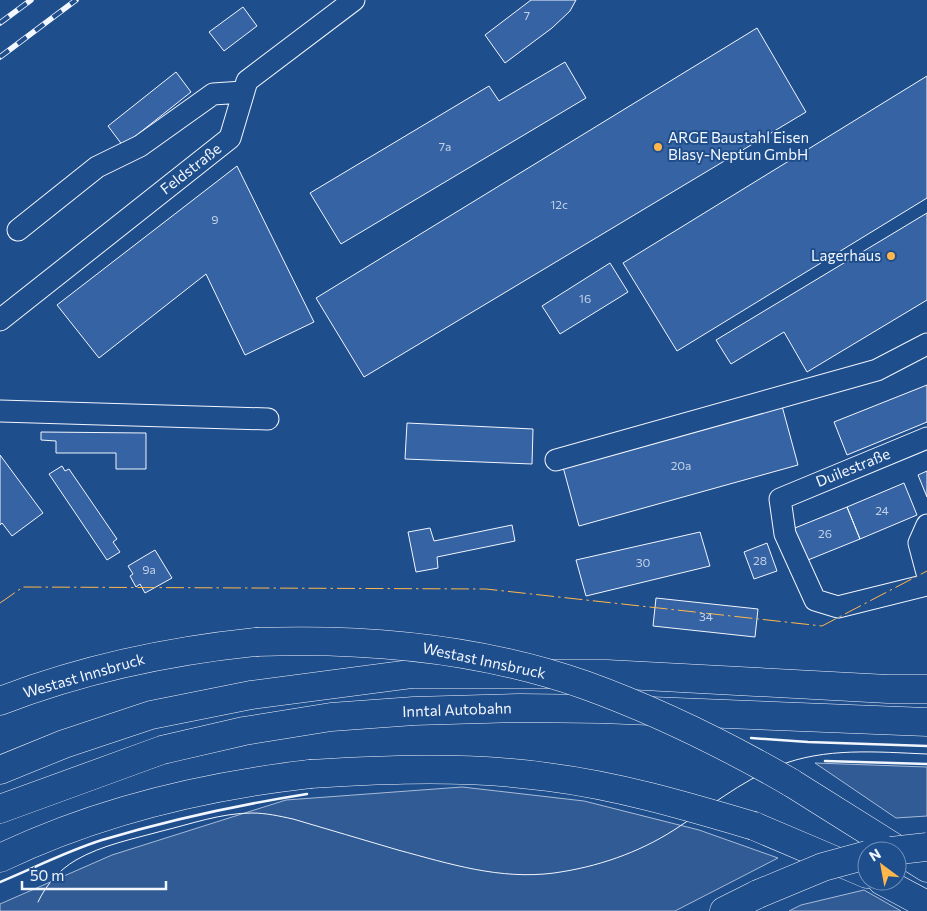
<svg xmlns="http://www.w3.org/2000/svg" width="927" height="911" font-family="Commissioner,sans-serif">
<rect width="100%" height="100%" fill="#1f4e8c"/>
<path fill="#305b95" stroke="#a8bbd7" d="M815,763L927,767V816L896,818Z
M462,787L584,801L699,830L778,858L675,911H0V904L112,855L286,800Z
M864,890L901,911H789L801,905Z"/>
<path fill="#3563a3" stroke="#f2f6ff" d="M531,0H576L570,11L552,28L505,63L485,35Z
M243,7L257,26L224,51L209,32Z
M757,28L806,112L364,377L316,298Z
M565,62L586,98L341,244L310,193L489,86L499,101Z
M176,72L191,92L123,146L108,126Z
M927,76V198L677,351L623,263Z
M237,166L314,322L245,355L206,274L99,358L57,305Z
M927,213V300L807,372L784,332L731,364L716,340Z
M610,263L628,292L560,334L542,306Z
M927,385V422L847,455L834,422Z
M782,406L798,465L579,526L563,467Z
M407,423L533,429L532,464L405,459Z
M41,432L146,433V469H116V453H56V441L41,440Z
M0,455L43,513L12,536L2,523L0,525Z
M62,466L65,471L69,469L117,539L113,542L120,552L107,560L49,474Z
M927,471V497L918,475Z
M904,483L917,515L860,539L847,507Z
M847,507L860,539L803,562L790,530Z
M512,525L515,541L437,557L438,568L416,572L408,532L430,528L434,541Z
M700,532L710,566L586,596L576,560Z
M767,543L777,571L754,579L744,552Z
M155,550L172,578L145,593L140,584L136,587L130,576L133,574L128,566Z
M656,598L758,609L755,637L653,626Z"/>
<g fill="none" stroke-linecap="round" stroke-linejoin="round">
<g stroke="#f2f6ff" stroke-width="23">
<path id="minor" d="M18,230L97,167L140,146L213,94L243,92
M0,320L230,138L247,81L354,0
M0,411L268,419
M927,438L780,499L785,534L815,600L838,607L927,585
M556,460L877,370L927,344
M927,525L919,543L927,573"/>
</g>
<g stroke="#f2f6ff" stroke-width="29">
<path id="major" d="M724,911L758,894"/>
</g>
<g stroke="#f2f6ff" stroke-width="29">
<path id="highway" d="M0,701C83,669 168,651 256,642
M0,770L64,744L151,715L251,695L411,674H607L888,689H927
M790,782L927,868
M0,809L162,750L244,731L331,717L414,711L520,708L601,709L927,722
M754,826L867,874
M0,858C96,812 204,786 310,774
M882,881L927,905"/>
</g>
<use href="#minor" stroke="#1f4e8c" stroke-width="21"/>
<use href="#major" stroke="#1f4e8c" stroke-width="28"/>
<use href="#highway" stroke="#1f4e8c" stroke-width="28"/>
<path stroke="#f2f6ff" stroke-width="1" d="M38,902C46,885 59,870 76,860C102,845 133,839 162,831C191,824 221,813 252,813C266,813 279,816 293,819C328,829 363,840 398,850C450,864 500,880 554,873C597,867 638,853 674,830C708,808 740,782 778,766C825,747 877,752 927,754"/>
<g stroke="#f2f6ff" stroke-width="5.5">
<path id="rail" d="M0,23L31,0
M0,57L76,0"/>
</g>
<use href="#rail" stroke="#1f4e8c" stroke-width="4" stroke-dasharray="11" stroke-linecap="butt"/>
<g stroke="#f2f6ff" stroke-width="29" stroke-linecap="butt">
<path id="major-bridge" d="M891,851L927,847
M758,894L823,867L867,855"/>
</g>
<g stroke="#f2f6ff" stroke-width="29" stroke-linecap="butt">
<path id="highway-bridge" d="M256,642C367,638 480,648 585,685C657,711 724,744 790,782
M310,774C390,769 469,766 548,777C619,786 686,806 754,826"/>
</g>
<use href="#major-bridge" stroke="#1f4e8c" stroke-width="28"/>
<use href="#highway-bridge" stroke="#1f4e8c" stroke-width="28"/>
<path stroke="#f2f6ff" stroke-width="2.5" d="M751,738L808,742L927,746
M825,761L927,764
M0,882C34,868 67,851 102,840C169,820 238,805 307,794"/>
<path stroke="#ffb74d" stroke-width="1" stroke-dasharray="18 4 2.5 4" stroke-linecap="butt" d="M0,603L23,587L486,589L822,626L927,571"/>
</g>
<g fill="#ffb74d" stroke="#1f4e8c" stroke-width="2">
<circle cx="658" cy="147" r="5"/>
<circle cx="891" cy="256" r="5"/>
</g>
<g text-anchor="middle" stroke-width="4" stroke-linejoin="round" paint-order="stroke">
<g font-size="12" fill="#c3d1e8">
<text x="527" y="20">7</text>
<text x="445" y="151">7a</text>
<text x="559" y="209">12c</text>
<text x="215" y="224">9</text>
<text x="585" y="303">16</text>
<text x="681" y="470">20a</text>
<text x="882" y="515">24</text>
<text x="825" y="538">26</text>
<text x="760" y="565">28</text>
<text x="643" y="567">30</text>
<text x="149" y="574">9a</text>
<text x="706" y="621">34</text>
</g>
<g font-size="15" fill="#f2f6ff" stroke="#1f4e8c" text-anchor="start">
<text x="668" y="143">ARGE Baustahl Eisen<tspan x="668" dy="17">Blasy-Neptun GmbH</tspan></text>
<text x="881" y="261" text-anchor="end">Lagerhaus</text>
</g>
<g font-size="15" fill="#f2f6ff" stroke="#1f4e8c">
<text transform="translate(191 169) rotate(-38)" y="5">Feldstraße</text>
<text transform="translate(853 468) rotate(-22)" y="5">Duilestraße</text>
<text transform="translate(484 661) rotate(12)" y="5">Westast Innsbruck</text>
<text transform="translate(84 676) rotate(-16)" y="5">Westast Innsbruck</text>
<text transform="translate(457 710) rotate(-2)" y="5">Inntal Autobahn</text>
</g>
</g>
<g transform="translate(882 866) rotate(328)"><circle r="24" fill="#1f4e8c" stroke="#7391ba"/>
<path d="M0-4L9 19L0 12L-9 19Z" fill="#ffb74d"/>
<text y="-8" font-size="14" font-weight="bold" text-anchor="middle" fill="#f2f6ff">N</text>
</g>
<path d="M22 881v8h144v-8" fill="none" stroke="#f2f6ff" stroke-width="2.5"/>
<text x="30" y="881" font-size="15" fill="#f2f6ff" stroke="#1f4e8c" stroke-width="4" paint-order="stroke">50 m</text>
</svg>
